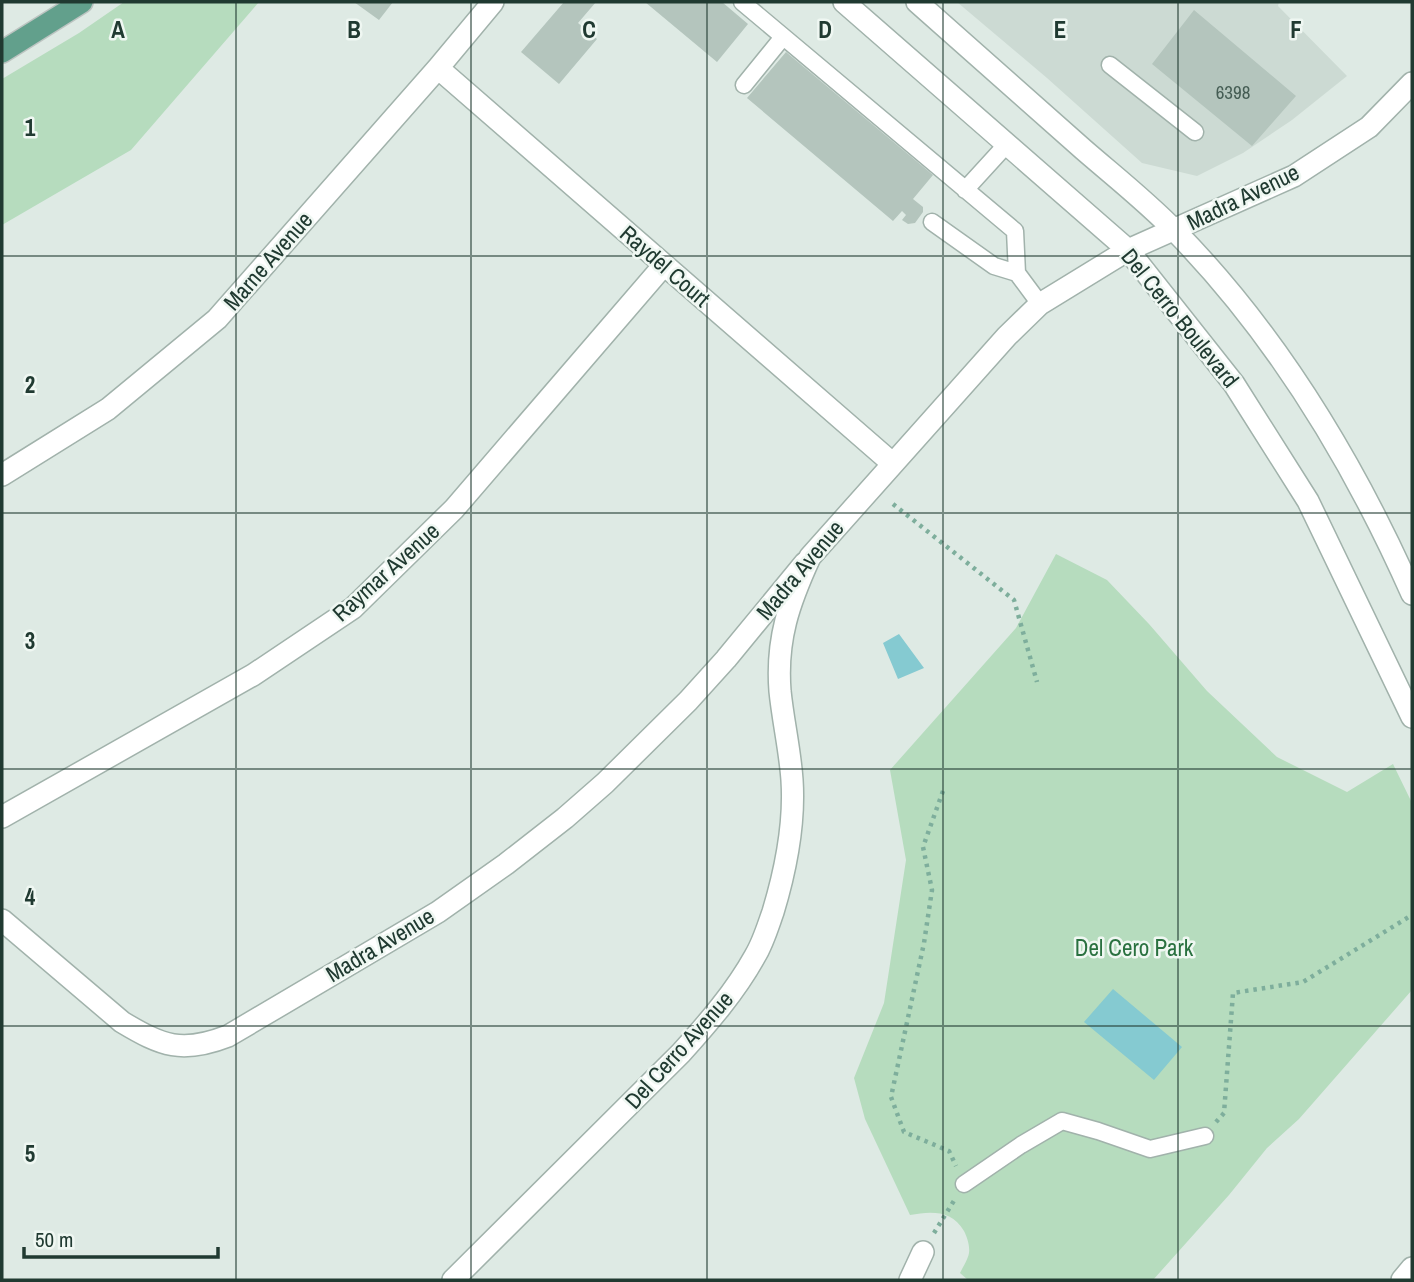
<svg xmlns="http://www.w3.org/2000/svg" width="1414" height="1282" font-family="'Archivo Narrow',sans-serif">
<rect width="100%" height="100%" fill="#deeae4"/>
<path fill="#ccdad3" d="M957,2H1279L1278,6L1347,76L1292,120L1243,153L1197,176L1142,163L1047,78Z"/>
<path fill="#b6dcbe" d="M124,2H259L131,150L2,225V79L79,33Z
M1056,554L1107,580L1149,624L1207,691L1277,757L1347,792L1393,764L1412,803V990L1299,1119L1267,1148L1229,1195L1153,1280H968L960,1273C963,1267 968,1259 969,1253C970,1246 967,1237 964,1231C952,1210 931,1211 910,1215L865,1119L854,1078L884,1003L906,860L890,770L1016,628Z"/>
<path fill="#85cad1" d="M899,634L924,668L898,679L883,643Z
M1113,989L1182,1047L1154,1080L1084,1022Z"/>
<path fill="#b4c5bd" d="M354,2H393L379,20Z
M564,2H596L578,23L597,39L559,84L521,52Z
M645,2H722L748,24L717,62Z
M1194,10L1296,96L1252,146L1152,64Z
M786,52L933,175L913,199L923,207V212L915,223L908,224L902,220L906,215L902,211L893,221L747,98Z"/>
<g fill="none" stroke-linecap="round" stroke-linejoin="round">
<g stroke="#a1b2ab" stroke-width="19">
<path id="service" d="M742,2L1015,231L1017,273L1040,304
M1110,65L1195,132
M744,85L783,37
M965,190L1007,144
M932,222L994,266L1017,273
M964,1184L1021,1145L1062,1121L1098,1131L1150,1149L1205,1136"/>
</g>
<g stroke="#a1b2ab" stroke-width="24">
<path id="minor" d="M438,68L892,463
M2,475L108,409L217,319L438,68L493,2
M2,817L253,675L353,608L454,509L664,265
M2,920L122,1022C162,1046 182,1054 228,1036L438,912L506,864L565,818L605,783L688,701L726,659L805,563
M910,1280L923,1252
M1402,1280L1412,1268"/>
</g>
<g stroke="#a1b2ab" stroke-width="24">
<path id="tertiary" d="M844,2L1128,250L1234,384L1308,501L1412,717
M917,2C972,51 1028,100 1084,150C1114,176 1147,202 1175,231C1277,335 1353,461 1412,594
M453,1280L681,1053C708,1023 735,992 755,956C763,943 768,926 773,912C786,869 795,825 792,780C790,750 783,721 780,691C776,639 789,603 810,557L1007,336L1040,304L1128,250L1294,176L1369,127L1412,83"/>
</g>
<g stroke="#bcc4c1" stroke-width="24">
<path id="primary" d="M2,52L82,2"/>
</g>
<path stroke="#7eae9c" stroke-width="4.5" stroke-dasharray="3.5 5" stroke-linecap="butt" d="M893,504L1014,600L1037,682
M943,791L923,847L932,890L924,943L891,1097L904,1132L949,1151L956,1166
M1216,1122L1224,1113L1233,993L1303,982L1412,915
M934,1233L955,1199"/>
<use href="#service" stroke="#fff" stroke-width="16"/>
<use href="#minor" stroke="#fff" stroke-width="21"/>
<use href="#tertiary" stroke="#fff" stroke-width="21"/>
<use href="#primary" stroke="#62a08c" stroke-width="21"/>
</g>
<path fill="none" stroke="#203a31" stroke-width="2" stroke-opacity="0.55" d="M236,2V1280M471,2V1280M707,2V1280M943,2V1280M1178,2V1280M2,256H1412M2,513H1412M2,769H1412M2,1026H1412"/>
<g text-anchor="middle" stroke-width="5" stroke-linejoin="round" paint-order="stroke">
<g font-size="19" fill="#455d54">
<text x="1233" y="99">6398</text>
</g>
<g font-size="23" fill="#203a31" stroke="#eff7f2">
<text transform="translate(1243 197) rotate(-26)" y="8">Madra Avenue</text>
<text transform="translate(268 261) rotate(-49)" y="8">Marne Avenue</text>
<text transform="translate(665 266) rotate(41)" y="8">Raydel Court</text>
<text transform="translate(1180 318) rotate(51)" y="8">Del Cerro Boulevard</text>
<text transform="translate(800 570) rotate(-50)" y="8">Madra Avenue</text>
<text transform="translate(386 572) rotate(-42)" y="8">Raymar Avenue</text>
<text transform="translate(380 945) rotate(-31)" y="8">Madra Avenue</text>
<text transform="translate(679 1050) rotate(-48)" y="8">Del Cerro Avenue</text>
</g>
<g font-size="23" fill="#2a7140" stroke="#eff7f2">
<text x="1134" y="956">Del Cero Park</text>
</g>
</g>
<g font-size="23" text-anchor="middle" font-weight="bold" fill="#203a31" stroke="#eff7f2" stroke-width="5" stroke-linejoin="round" paint-order="stroke">
<text x="118" y="38">A</text>
<text x="354" y="38">B</text>
<text x="589" y="38">C</text>
<text x="825" y="38">D</text>
<text x="1060" y="38">E</text>
<text x="1296" y="38">F</text>
<text x="30" y="136">1</text>
<text x="30" y="393">2</text>
<text x="30" y="649">3</text>
<text x="30" y="905">4</text>
<text x="30" y="1162">5</text>
</g>
<rect width="1414" height="1282" fill="none" stroke="#203a31" stroke-width="7"/>
<path d="M24 1247v10h194v-10" fill="none" stroke="#203a31" stroke-width="3.5"/>
<text x="35" y="1247" font-size="21" fill="#203a31" stroke="#eff7f2" stroke-width="5" paint-order="stroke">50 m</text>
</svg>
